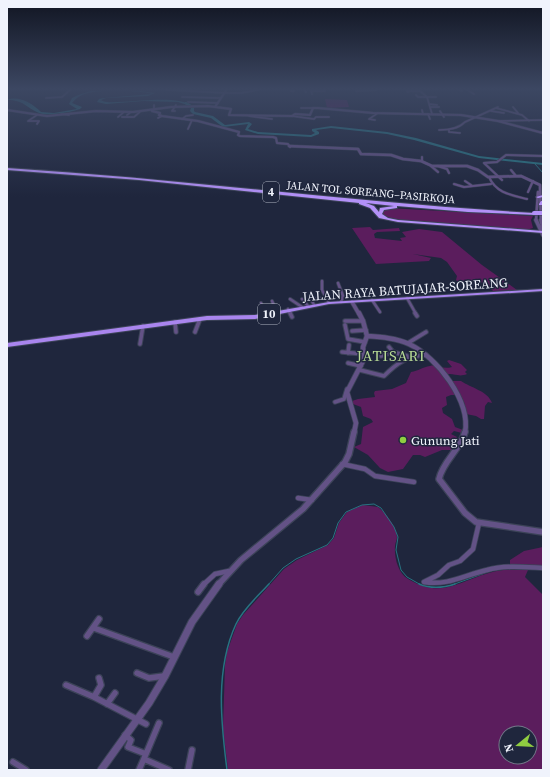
<svg xmlns="http://www.w3.org/2000/svg" width="550" height="777" font-family="'Source Serif 4',serif">
<rect width="100%" height="100%" fill="#1f263d"/>
<path fill="#5b1d5d" fill-rule="evenodd" d="M325,99L347,100L349,107L327,108Z
M388,208L533,216L531,220L533,228L526,230L397,220L382,215L383,211Z
M370,227L373,230L399,228L400,231L377,232L374,234L375,238L402,241L400,238L406,237L402,232L419,229L442,232L482,265L517,290L493,291C482,277 473,284 458,282L456,280L457,276L447,262L441,258L413,254L431,258L429,261L376,264L352,228Z
M449,360L461,364L467,370L465,372L467,374C458,378 453,372 445,375L447,381H461C471,388 488,391 492,403L488,402L485,406L484,419H481L476,416L466,414L464,402L460,395H451L446,397L447,405L442,408L443,413L452,419L455,427L463,430L462,433L454,431L451,434L457,437L458,441L452,450H442L425,457L420,455H413L403,469L388,472L380,468L368,455L354,447L361,444L363,427L373,422L371,419L363,416L361,407L353,404L352,401L358,399L375,397L374,393L375,391L392,389L406,383L411,372C418,371 423,367 430,366C437,364 442,370 452,367L447,361Z
M363,505L378,507C386,513 396,526 397,537C397,540 395,543 395,546C394,557 398,573 408,579C441,599 457,582 489,573C502,569 515,569 528,570L525,577L543,595V770H228L223,728L225,665L227,652L237,624L243,615L284,569L297,560L328,545L334,538L339,523L347,512ZM506,733H530V757H506Z
M543,547V568L510,565V560L524,551Z"/>
<path fill="#287382" d="M91,91H140L155,93L148,96L106,98L101,100C109,108 175,91 194,107L178,102L143,101L106,104L97,102L99,99L104,98L152,94C141,90 100,90 88,93C81,95 77,97 72,103L82,107L80,109C72,112 47,117 39,113C25,107 24,100 7,100C19,95 33,104 41,112L54,113L77,109L69,104L72,98L78,95Z"/>
<g fill="none" stroke-linecap="round" stroke-linejoin="round">
<path stroke="#287382" stroke-width="1" d="M535,164L543,173
M268,585L283,568L296,559L327,545L333,538L338,523L346,512L362,505L374,504L381,508L394,527L398,537L396,550L401,570L407,577L421,585
M452,585L485,573"/>
<path stroke="#287382" stroke-width="1.5" d="M419,584C431,589 443,588 455,584
M227,770C221,723 215,669 236,624C243,609 258,596 269,584"/>
<path fill="#287382" fill-rule="evenodd" d="M185,102H187L194,107V111L195,112L213,116L225,125L249,122L252,124L248,129L258,132L311,135L315,133L312,131V129L331,126L387,132L416,138L479,156L543,163V165L479,158L414,140L387,134L331,128L316,130L319,132V134L311,137L258,134L245,130L248,124L223,127L211,118L193,114L190,111L191,108L185,104Z"/>
<g stroke="#3c4358" stroke-width="2.5">
<path id="minor-far5" d="M162,89L171,90
M172,89L171,90L226,93
M279,89H287
M290,89L294,91H291
M304,89L306,92
M397,89H415
M418,89L427,97L432,114
M458,89L462,91
M466,89L474,94
M356,91L376,90
M408,92L407,91H420
M225,93H241L262,89
M312,94L311,91H325L324,89
M416,95L418,97H427
M182,97L221,98
M427,97H436
M46,98L62,97L71,89
M188,102L218,103
M429,104L437,105
M154,105V109
M430,107H439
M513,107L518,113
M301,108H313
M496,108L522,115L529,121
M422,110L423,114
M175,111H172L176,105
M440,111L444,117
M491,111L504,113
M61,114L69,115
M428,114L430,119
M37,115L28,121H39L37,124
M127,115L131,112
M249,116L272,119
M292,116L314,119L316,117H329
M118,117L124,112
M122,117H134L141,111
M158,118L162,116
M182,119L186,116L193,115
M375,120L369,119L378,113
M498,121L543,120
M188,129L192,120
M439,130C449,130 458,129 465,122L498,107
M449,130V132L460,133"/>
</g>
<g stroke="#3c4358" stroke-width="3">
<path id="minor-far4" d="M422,157V161
M431,166L438,172
M438,166L447,169L449,173
M511,170L516,176
M489,177C496,193 511,195 527,199
M502,180L484,163L497,162L506,155L543,156
M465,181L471,185
M454,184L464,187L491,184
M528,192L533,181"/>
</g>
<g stroke="#3c4358" stroke-width="4">
<path id="minor-far3" d="M322,281V290L329,303
M338,283L343,296L341,302
M407,298L416,314
M290,299L302,307
M302,299L308,306
M372,300L380,312
M272,301L277,312
M261,303L265,314
M314,305L311,299L326,298
M288,309L291,314"/>
</g>
<g stroke="#3c4358" stroke-width="5.5">
<path id="minor-far2" d="M264,313L265,315
M290,313L292,317
M415,313L417,316
M345,321H363
M175,322L176,332
M345,325L348,339L365,342
M352,331L366,330
M195,332L200,319
M408,343L426,332
M140,344L143,326
M389,347L393,352
M342,352L364,354
M348,353L349,345
M381,356L393,352L407,356
M348,363L361,366
M360,370L384,376C397,363 407,356 426,355
M335,402L344,399L347,389"/>
</g>
<g stroke="#3c4358" stroke-width="6">
<path id="minor-far1" d="M342,464L365,469L375,476L414,482
M298,498L312,500
M424,582C448,586 465,575 487,570C505,565 524,567 543,568
M424,582L438,575L449,565L460,561L473,549L479,523
M203,585L215,574L229,571"/>
</g>
<g stroke="#3c4358" stroke-width="8">
<path id="minor" d="M198,592L204,584
M94,628L174,657
M87,636L99,619
M137,673L149,678L164,676
M66,685L94,697L146,724
M94,697L101,685L99,678
M107,704L115,693
M125,735L131,740L128,747L146,754L139,770
M146,754L159,723
M144,759L169,770
M13,762L26,770
M188,770L192,750"/>
</g>
<g stroke="#3c4358" stroke-width="3">
<path id="tertiary-far5" d="M215,107L227,89
M7,110L47,116L96,111L133,112L171,107L208,106L231,109L229,115L292,116L295,114L310,115L313,108H318L373,113L461,115L498,121L543,133
M152,111L160,113L159,115L162,116L198,121L239,132L238,135L240,136L273,137L276,138L277,143L288,144L290,147"/>
</g>
<g stroke="#3c4358" stroke-width="3.5">
<path id="tertiary-far4" d="M289,146L358,149L361,154L391,155L403,159L421,161L432,166H467L478,170L488,177L521,176L540,185L541,221
M536,221L538,192"/>
</g>
<g stroke="#3c4358" stroke-width="5">
<path id="tertiary-far3" d="M536,220L543,235
M541,220L543,228
M352,302L359,314"/>
</g>
<g stroke="#3c4358" stroke-width="6">
<path id="tertiary-far2" d="M367,336C381,337 396,338 409,344C437,357 471,401 465,433
M354,433L356,423L347,392L363,361V347L367,336L363,321L359,313"/>
</g>
<g stroke="#3c4358" stroke-width="8">
<path id="tertiary-far1" d="M465,432C460,450 443,461 439,479L465,513L476,522L543,532
M218,585L241,560L303,509L345,462L349,454L354,432"/>
</g>
<g stroke="#3c4358" stroke-width="9">
<path id="tertiary" d="M101,770L149,703L165,676L192,622L219,584"/>
</g>
<g stroke="#3c4358" stroke-width="2">
<path id="trunk" d="M543,289V291L329,304L255,319L207,320L7,347V343L207,316L255,315L329,302Z"/>
</g>
<g stroke="#3c4358" stroke-width="2">
<path id="motorway" d="M7,168C183,179 358,203 534,213H536V215L468,212L397,206V208L384,210L382,214L388,218L398,220L543,231V233L398,222L379,218L370,208L359,204V203L139,180L7,170ZM366,203L394,206L380,208L379,212L374,206Z
M543,195V197L538,198L536,197Z
M541,201H543V205H539V204Z"/>
</g>
<use href="#minor-far5" stroke="#635286" stroke-width="1.5"/>
<use href="#minor-far4" stroke="#635286" stroke-width="2"/>
<use href="#minor-far3" stroke="#635286" stroke-width="2.5"/>
<use href="#minor-far2" stroke="#635286" stroke-width="3.5"/>
<use href="#minor-far1" stroke="#635286" stroke-width="4.5"/>
<use href="#minor" stroke="#635286" stroke-width="5.5"/>
<use href="#tertiary-far5" stroke="#635286" stroke-width="2"/>
<use href="#tertiary-far4" stroke="#635286" stroke-width="2.5"/>
<use href="#tertiary-far3" stroke="#635286" stroke-width="3.5"/>
<use href="#tertiary-far2" stroke="#635286" stroke-width="4.5"/>
<use href="#tertiary-far1" stroke="#635286" stroke-width="5.5"/>
<use href="#tertiary" stroke="#635286" stroke-width="7"/>
<use href="#trunk" fill="#a985ee" fill-rule="evenodd"/>
<use href="#motorway" fill="#b391f8" fill-rule="evenodd"/>
<g stroke="#3c4358" stroke-width="5" stroke-linecap="butt">
<path id="motorway-bridge" d="M534,213H543"/>
</g>
<use href="#motorway-bridge" stroke="#b391f8" stroke-width="4"/>
</g>
<linearGradient id="sky" x2="0" y2="1"><stop stop-color="#111522"/><stop offset="0.45" stop-color="#3c4762"/><stop offset="1" stop-color="#3c4762" stop-opacity="0"/></linearGradient>
<rect width="550" height="197" fill="url(#sky)"/>
<circle fill="#90cd41" stroke="#1f263d" stroke-width="1.5" cx="403" cy="440" r="4"/>
<g text-anchor="middle" stroke-width="3" stroke-linejoin="round" paint-order="stroke">
<g font-size="11" fill="#f0f3fc" stroke="#1f263d">
<text transform="translate(371 192) rotate(5)" y="4">JALAN TOL SOREANG–PASIRKOJA</text>
</g>
<g fill="#1f263d" stroke="#b1b6c3" stroke-width="1">
<rect x="263" y="182" width="16" height="20" rx="3"/>
<rect x="258" y="304" width="22" height="20" rx="3"/>
</g>
<g font-size="12" font-weight="bold" fill="#f0f3fc">
<text x="271" y="196">4</text>
<text x="269" y="318">10</text>
</g>
<g font-size="13" fill="#f0f3fc" stroke="#1f263d">
<text transform="translate(405 289) rotate(-4)" y="5">JALAN RAYA BATUJAJAR-SOREANG</text>
</g>
<g font-size="13" fill="#f0f3fc" stroke="#1f263d" text-anchor="start">
<text x="411" y="445">Gunung Jati</text>
</g>
<g font-size="15" letter-spacing="1" fill="#b8db95" stroke="#1f263d">
<text x="391" y="361">JATISARI</text>
</g>
</g>
<rect width="550" height="777" fill="none" stroke="#f0f3fc" stroke-width="16"/>
<g transform="translate(518 745) rotate(252)"><circle r="19" fill="#1f263d" stroke="#737889"/>
<path d="M0-3L7 15L0 10L-7 15Z" fill="#90cd41"/>
<text y="-6" font-size="11" font-weight="bold" text-anchor="middle" fill="#f0f3fc">N</text>
</g>
</svg>
